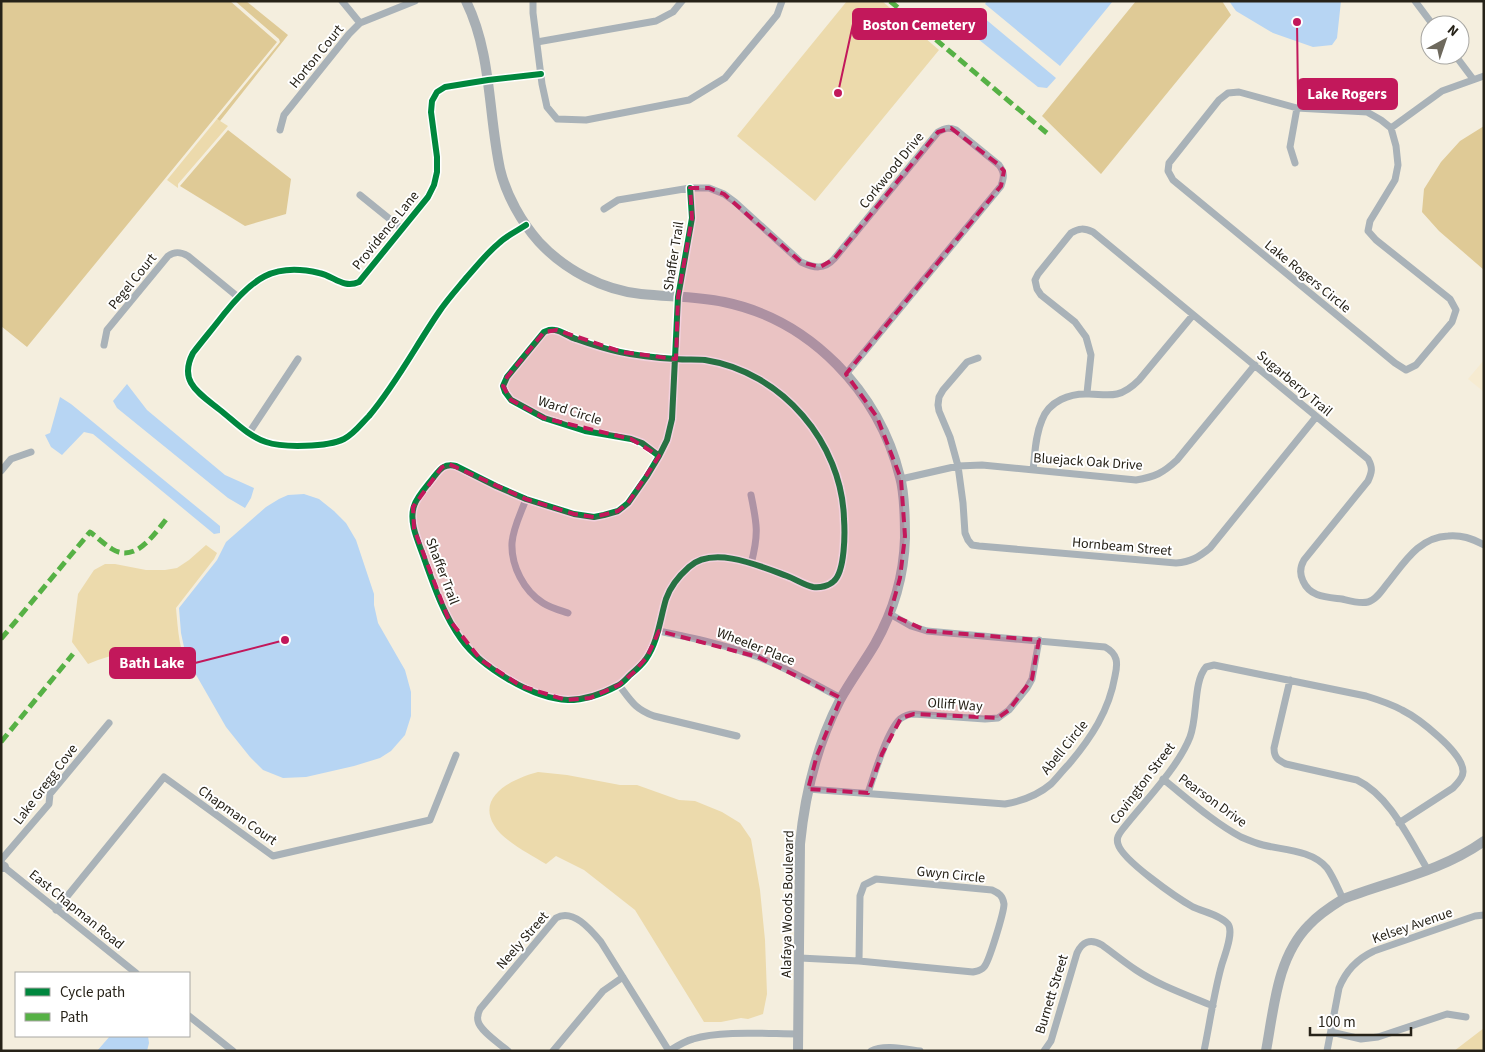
<svg xmlns="http://www.w3.org/2000/svg" width="1485" height="1052" font-family="'Source Sans 3',sans-serif">
<rect width="100%" height="100%" fill="#f4eede"/>
<path fill="#f6ebd1" d="M1484,360V392L1468,379Z"/>
<path fill="#ecdaac" d="M847,1H882L939,50L815,201L737,136Z
M217,119L228,126L178,184V188L167,180Z
M206,545L217,553L214,559L176,608C178,630 179,653 191,672L184,662L164,651L144,649L120,653L98,660L88,664L72,642L78,594L94,570L105,564H115L146,570H165L177,568L189,560Z
M538,772L567,775L620,785H637L679,800L695,801L722,812L740,823L751,839L760,890L765,940L767,994L763,1014L748,1019L741,1018L721,1022H704L635,910L584,870L556,856L546,864C531,855 502,840 494,825C476,795 515,778 538,772Z
M1484,1028V1051H1454Z"/>
<path fill="#dfca96" d="M1,1H230L277,42L27,347L1,326Z
M235,1H246L288,35L220,121L217,119L280,42L279,39Z
M1136,1H1222L1231,15L1101,174L1042,116Z
M1484,126V270L1439,231L1422,212L1424,189L1441,162L1460,141Z
M228,130L291,179L286,214L245,226L180,186Z"/>
<path fill="#b7d5f3" d="M987,1H1113L1060,66L985,4Z
M1229,1H1341L1337,38L1332,45L1313,47L1273,33L1236,11Z
M967,12H977L1056,78L1047,88L1038,87L958,23Z
M127,384L147,410L225,475L254,488L251,498L245,508L228,498L117,408L113,401Z
M60,397L71,404L220,526V533L214,534L93,434L84,432L62,455L51,447L45,435L50,433Z
M304,494L319,499L334,511L346,523L356,540L374,594V605L378,623L405,670L411,692V716L405,735L391,751L380,758L354,766L306,777L283,778L263,770L250,757L226,727L191,666L184,647L181,633L179,608L217,560L226,542L266,507L279,499L288,495Z
M110,1036H148L149,1043L147,1051H97Z"/>
<g fill="none" stroke-linecap="round" stroke-linejoin="round">
<path stroke="#a9b2b8" stroke-width="7" d="M342,1L360,23
M533,1V13L542,84L547,107L557,119L586,120L689,100L725,78L777,15L782,1
M1415,1L1433,25
M537,42L656,21L673,12L682,1
M1455,55L1473,79
M1239,92L1297,108L1367,112L1381,120L1391,128L1396,146L1398,165L1395,180L1370,221L1368,231L1376,240L1450,299L1456,310L1452,322L1416,365L1406,370L1395,363L1173,180L1168,171L1169,163L1219,100L1228,93Z
M1391,128L1442,91L1484,76
M280,130L284,115L349,34L360,23L415,1
M1295,163L1290,147L1297,108
M360,195L402,229
M604,209L618,200L690,188H709L724,194L735,202L801,262C814,268 824,270 834,259L938,132C945,128 949,127 956,130L999,165C1005,173 1004,177 1001,186L846,374
M526,225C517,231 506,236 498,244C486,254 477,266 467,277C457,289 447,300 439,312C415,347 396,384 369,416C361,424 354,434 344,439C328,447 283,448 266,442C248,436 234,421 220,410C199,393 178,382 193,353C203,340 214,327 224,314C252,279 273,262 319,273C334,276 343,289 359,282L428,197L434,185L437,172V157L431,112L432,101L437,92L445,87L488,80L541,74
M104,345L107,330L168,256C175,251 181,252 188,256L238,297
M978,358L967,362L943,390L939,397L938,405L939,411L950,437L958,466L963,503L965,533L968,540L972,545L979,546L1176,563C1191,562 1199,557 1210,548L1316,417
M1087,393L1091,355L1086,337L1075,322L1041,295L1037,289L1035,280L1038,274L1071,233C1079,228 1084,228 1093,232L1368,459C1373,468 1372,472 1368,481L1304,560C1300,567 1299,573 1303,581C1310,597 1326,597 1342,599C1350,601 1360,604 1368,602C1376,600 1382,590 1387,584C1404,563 1419,537 1448,536C1462,535 1471,538 1484,545
M249,433L298,359
M659,456L642,443L631,439L585,431L544,418L511,400L505,392L503,386L507,377L544,332C549,330 549,329 555,330C562,331 569,337 576,339C590,344 605,349 620,352C638,356 658,358 676,359C686,360 696,359 705,360C782,372 842,443 844,519C845,533 845,571 834,581C829,586 820,588 813,587C804,585 795,579 787,576C760,566 713,545 689,567C680,575 670,587 666,599C660,619 658,642 646,659C642,665 636,670 630,675C626,679 622,684 617,686C602,694 585,700 568,700C533,699 481,667 461,639C444,615 435,589 425,561C420,545 408,523 414,506C417,496 427,486 433,478C440,469 444,463 456,466L496,486L526,499L574,514L594,517L604,515L618,511L628,503L647,476L659,456L667,440L672,419L678,297L692,218L690,188
M1033,470C1035,454 1035,436 1042,420C1049,401 1070,393 1089,394C1098,394 1108,396 1117,394C1126,392 1132,387 1139,380L1193,315
M1,471L11,459L31,452
M901,479L958,466L982,465L1136,480C1155,477 1163,473 1177,460L1255,365
M751,495C757,524 759,534 751,564
M526,499C521,513 513,528 512,543C511,566 524,591 543,603C551,608 559,610 568,613
M659,631C693,638 726,645 758,657C787,668 814,684 841,698
M1290,680L1274,748C1274,758 1278,760 1286,764L1357,780C1390,796 1409,839 1428,870
M619,685C631,701 635,709 654,716L737,736
M1163,779C1188,799 1213,822 1241,837C1248,840 1255,843 1263,845C1283,850 1312,850 1327,868C1334,878 1338,889 1343,899
M808,789L1005,804C1022,801 1037,796 1051,784C1057,778 1063,770 1069,764C1091,738 1109,711 1115,676C1118,663 1118,654 1105,647L927,631L911,626L890,614
M868,793C874,775 887,731 900,719C904,716 909,714 914,714L985,719L998,718L1009,710L1027,688L1032,679L1039,640
M1,860L49,804L50,794L109,723
M4,867L136,973
M56,910L164,777L273,856L430,820L456,755
M800,958L859,961L973,972C977,971 981,971 984,967C989,962 1004,912 1004,904C1003,896 999,893 992,890L876,879L864,885L860,896L859,961
M189,1016L233,1051
M1331,1032L1361,1039L1378,1037L1447,1014L1466,1017
M508,1051C500,1044 480,1031 478,1021C477,1017 478,1013 480,1009L556,918C573,908 591,930 601,942L669,1051C677,1046 685,1041 693,1039C720,1030 769,1034 798,1034
M553,1051L603,991L623,977
M871,1051C884,1044 905,1049 920,1051
M1044,1051L1051,1041L1077,953C1082,942 1090,938 1102,945C1113,953 1124,962 1136,970C1160,986 1187,995 1213,1006
M1204,1051C1210,1022 1214,992 1222,964C1225,954 1234,932 1228,924C1220,915 1204,912 1193,907C1177,898 1122,860 1118,844C1116,838 1119,834 1122,830C1143,803 1178,768 1190,737C1198,716 1193,682 1206,667L1214,665L1366,696C1379,700 1391,704 1402,710C1418,718 1464,753 1463,772C1463,778 1457,784 1453,788L1399,823
M1327,1051L1339,988C1346,970 1357,959 1374,951L1475,916L1484,915"/>
<path stroke="#a8afb4" stroke-width="10" d="M466,1C492,54 488,113 500,169C506,195 522,223 539,242C565,270 603,290 641,294C669,297 697,296 724,302C811,320 879,392 900,477C904,491 905,522 905,538C904,575 893,612 875,644C864,663 850,681 840,700C816,746 805,794 800,844L798,1051
M1,865L4,867
M1266,1051C1274,1008 1277,957 1309,925C1319,914 1330,907 1343,899C1390,881 1442,871 1484,841"/>
<path stroke="#56b145" stroke-width="5" stroke-dasharray="10 5" stroke-linecap="butt" d="M890,1L1048,134
M1,639L90,532C97,537 104,544 112,549C136,564 155,533 168,517
M1,742L73,654"/>
<g stroke="#fff" stroke-width="9">
<path id="cycleway" d="M526,225C517,231 506,236 498,244C486,254 477,266 467,277C457,289 447,300 439,312C415,347 396,384 369,416C361,424 354,434 344,439C328,447 283,448 266,442C248,436 234,421 220,410C199,393 178,382 193,353C203,340 214,327 224,314C252,279 273,262 319,273C334,276 343,289 359,282L428,197L434,185L437,172V157L431,112L432,101L437,92L445,87L488,80L541,74
M659,456L642,443L631,439L585,431L544,418L511,400L505,392L503,386L507,377L544,332C549,330 549,329 555,330C562,331 569,337 576,339C590,344 605,349 620,352C638,356 658,358 676,359C686,360 696,359 705,360C782,372 842,443 844,519C845,533 845,571 834,581C829,586 820,588 813,587C804,585 795,579 787,576C760,566 713,545 689,567C680,575 670,587 666,599C660,619 658,642 646,659C642,665 636,670 630,675C626,679 622,684 617,686C602,694 585,700 568,700C533,699 481,667 461,639C444,615 435,589 425,561C420,545 408,523 414,506C417,496 427,486 433,478C440,469 444,463 456,466L496,486L526,499L574,514L594,517L604,515L618,511L628,503L647,476L659,456L667,440L672,419L678,297L692,218L690,188"/>
</g>
<use href="#cycleway" stroke="#00873e" stroke-width="6"/>
</g>
<path fill="#c2185b" fill-opacity="0.2" stroke="#c2185b" stroke-width="4" stroke-dasharray="10 6" stroke-linejoin="round" d="M951,128L999,165L1004,171L1001,186L846,374L877,417L901,479L905,536L900,578L890,614L927,631L1039,640L1032,679L1009,710L998,718L914,714L901,718L882,754L868,793L808,789L817,755L841,698L758,657L659,631L647,657L634,672L619,685L590,698L566,700L521,686L481,660L448,618L414,529L413,507L442,467L449,464L526,499L574,514L594,517L618,511L628,503L659,456L631,439L544,418L511,400L503,386L507,377L544,332L557,330L622,352L676,359L678,297L692,218L690,188H709L724,194L801,262L820,267L834,259L938,132Z"/>
<g text-anchor="middle" stroke-width="4" stroke-linejoin="round" paint-order="stroke">
<g font-size="14" fill="#262218" stroke="#fff">
<text transform="translate(316 56) rotate(-51)" y="5">Horton Court</text>
<text transform="translate(891 170) rotate(-51)" y="5">Corkwood Drive</text>
<text transform="translate(385 230) rotate(-51)" y="5">Providence Lane</text>
<text transform="translate(673 256) rotate(-81)" y="5">Shaffer Trail</text>
<text transform="translate(1308 276) rotate(39)" y="5">Lake Rogers Circle</text>
<text transform="translate(132 281) rotate(-51)" y="5">Pegel Court</text>
<text transform="translate(1295 383) rotate(40)" y="5">Sugarberry Trail</text>
<text transform="translate(570 410) rotate(18)" y="5">Ward Circle</text>
<text transform="translate(1088 461) rotate(4)" y="5">Bluejack Oak Drive</text>
<text transform="translate(1122 546) rotate(5)" y="5">Hornbeam Street</text>
<text transform="translate(443 571) rotate(69)" y="5">Shaffer Trail</text>
<text transform="translate(756 646) rotate(21)" y="5">Wheeler Place</text>
<text transform="translate(955 704) rotate(4)" y="5">Olliff Way</text>
<text transform="translate(1064 747) rotate(-51)" y="5">Abell Circle</text>
<text transform="translate(1142 783) rotate(-53)" y="5">Covington Street</text>
<text transform="translate(45 784) rotate(-53)" y="5">Lake Gregg Cove</text>
<text transform="translate(1213 800) rotate(36)" y="5">Pearson Drive</text>
<text transform="translate(238 815) rotate(35)" y="5">Chapman Court</text>
<text transform="translate(951 874) rotate(6)" y="5">Gwyn Circle</text>
<text transform="translate(787 904) rotate(-89)" y="5">Alafaya Woods Boulevard</text>
<text transform="translate(77 909) rotate(39)" y="5">East Chapman Road</text>
<text transform="translate(1412 925) rotate(-19)" y="5">Kelsey Avenue</text>
<text transform="translate(522 940) rotate(-49)" y="5">Neely Street</text>
<text transform="translate(1051 994) rotate(-73)" y="5">Burnett Street</text>
</g>
</g>
<path fill="none" stroke="#c2185b" stroke-width="2" d="M838 93L853 24M1297 22L1298 94M285 640L195 663"/>
<g fill="#c2185b" stroke="#fff" stroke-width="2">
<circle cx="838" cy="93" r="5"/>
<circle cx="1297" cy="22" r="5"/>
<circle cx="285" cy="640" r="5"/>
</g>
<g fill="#c2185b" stroke="#c2185b" stroke-width="2">
<rect x="853" y="9" width="133" height="30" rx="5"/>
<rect x="1298" y="79" width="99" height="30" rx="5"/>
<rect x="110" y="648" width="85" height="30" rx="5"/>
</g>
<g font-size="15" text-anchor="middle" font-weight="bold" fill="#fff">
<text x="919" y="30">Boston Cemetery</text>
<text x="1347" y="99">Lake Rogers</text>
<text x="152" y="668">Bath Lake</text>
</g>
<rect width="1485" height="1052" fill="none" stroke="#262218" stroke-width="5"/>
<rect x="15" y="972" width="175" height="65" fill="#ffffff" stroke="#a8a7a3"/>
<rect x="25" y="988" width="25" height="8" fill="#00873e" stroke="#a8a7a3"/>
<text x="60" y="997" font-size="15" fill="#262218">Cycle path</text>
<rect x="25" y="1013" width="25" height="8" fill="#56b145" stroke="#a8a7a3"/>
<text x="60" y="1022" font-size="15" fill="#262218">Path</text>
<g transform="translate(1445 40) rotate(40)"><circle r="24" fill="#ffffff" stroke="#a8a7a3"/>
<path d="M0-4L9 19L0 12L-9 19Z" fill="#6e695d"/>
<text y="-8" font-size="14" font-weight="bold" text-anchor="middle" fill="#262218">N</text>
</g>
<path d="M1310 1027v8h101v-8" fill="none" stroke="#262218" stroke-width="2.5"/>
<text x="1318" y="1027" font-size="15" fill="#262218" stroke="#ffffff" stroke-width="4" paint-order="stroke">100 m</text>
</svg>
